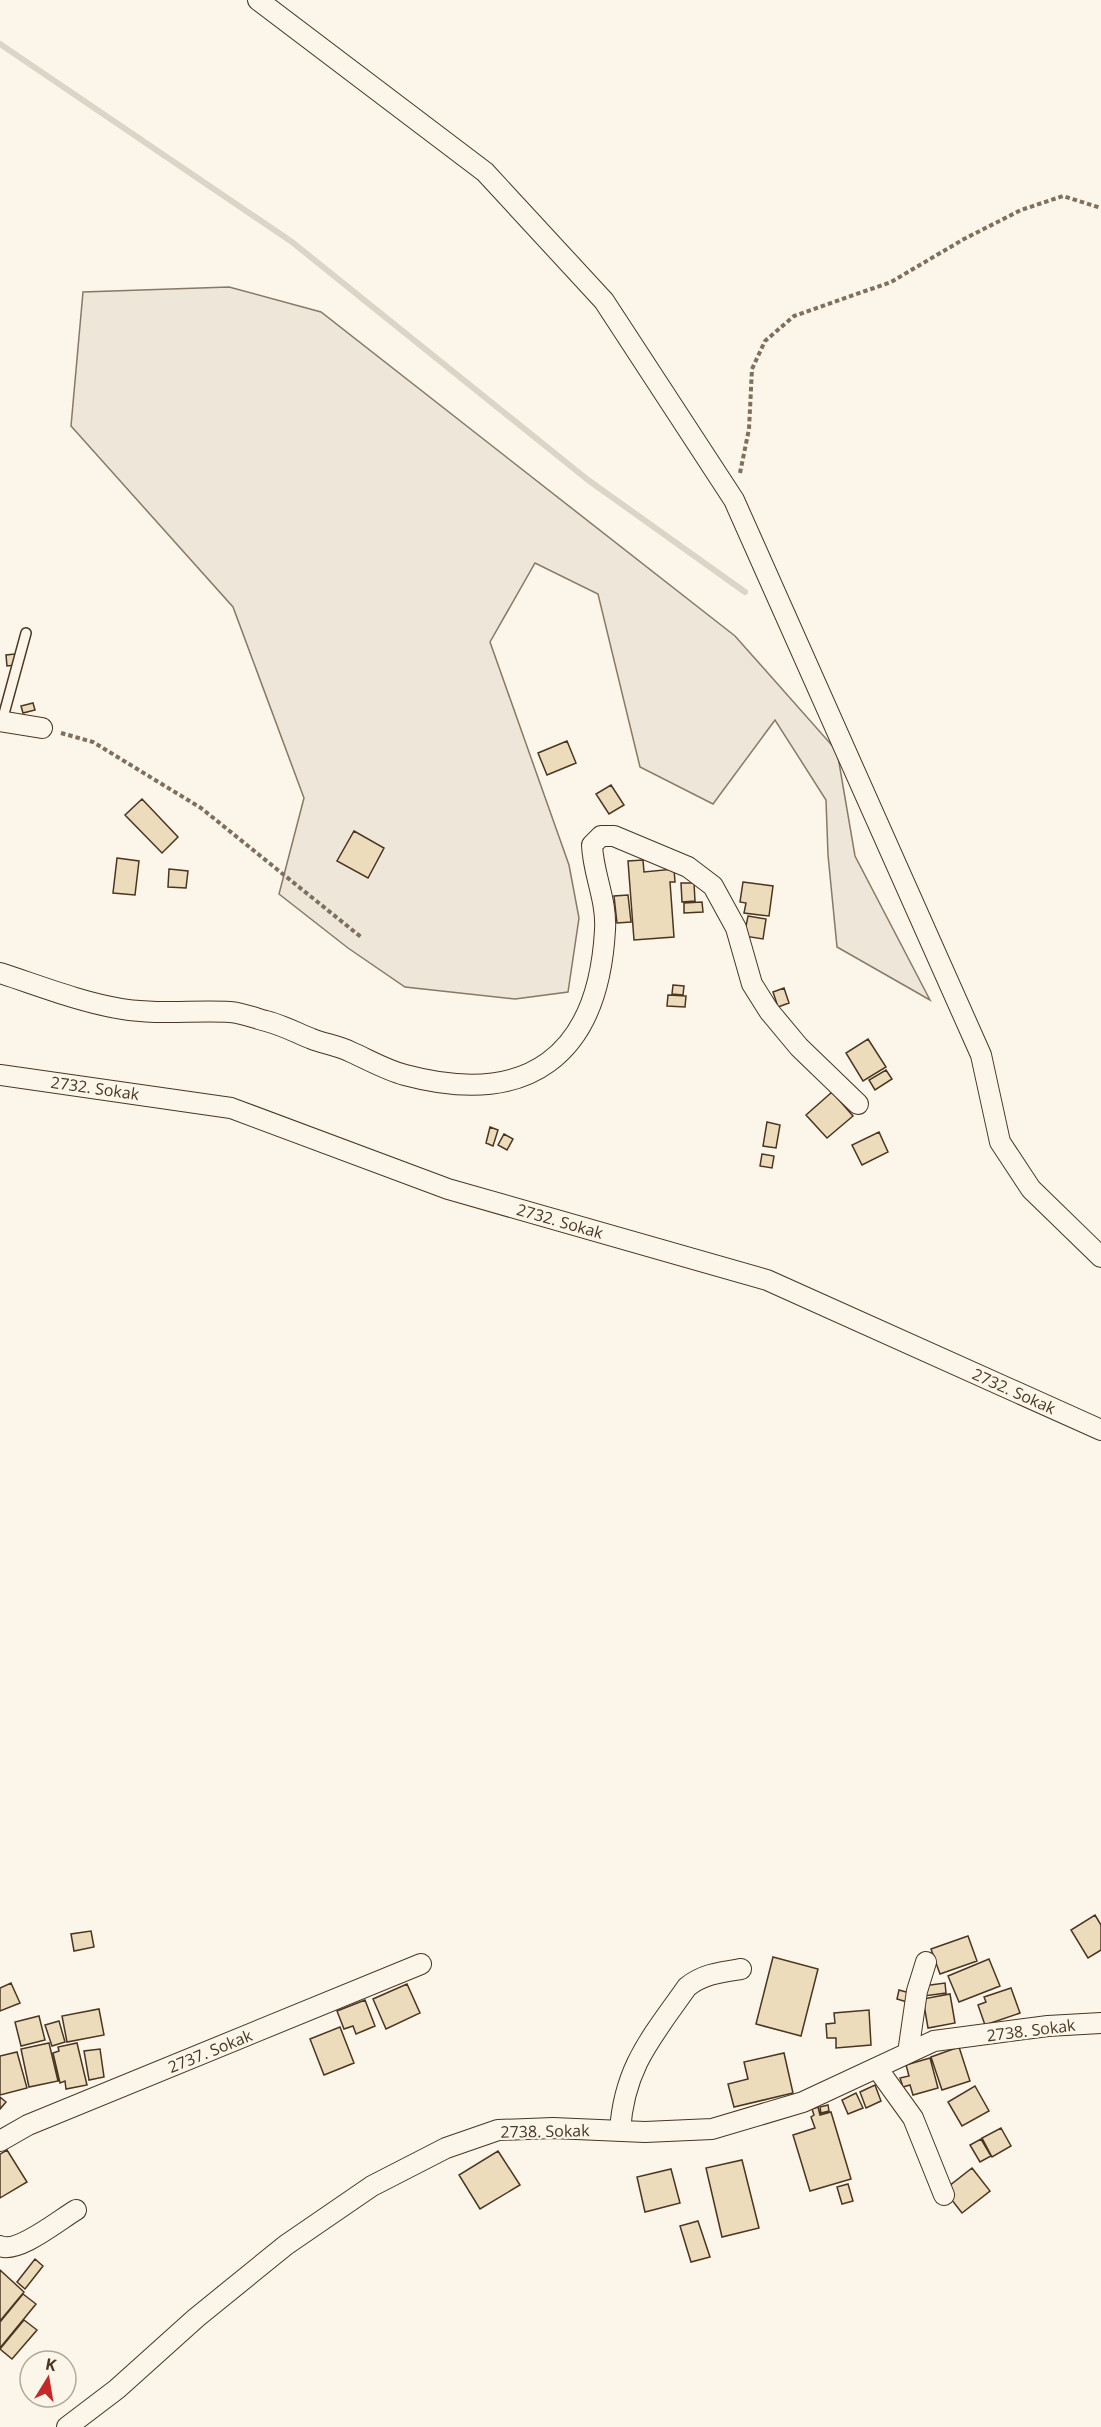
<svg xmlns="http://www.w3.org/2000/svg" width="1101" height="2427" font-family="'Open Sans',sans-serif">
<rect width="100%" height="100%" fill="#fbf6e9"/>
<path fill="#ede6d9" stroke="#887966" stroke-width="1.5" d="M229,287L321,312L735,636L837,751L855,856L930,1000L837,947L828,855L826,800L775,720L713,804L640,767L598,594L535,563L490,642L569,865L579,918L568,992L515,999L405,987L348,948L279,894L304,798L233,607L71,426L83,292Z"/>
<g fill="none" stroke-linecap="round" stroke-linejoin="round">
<path stroke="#dcd4c6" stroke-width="6" d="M0,44L292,242L588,480L745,592"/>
</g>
<path fill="#ecdcbc" stroke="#4a3520" stroke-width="1.5" d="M15,654L16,665L7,666L6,655Z
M33,703L35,710L23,713L21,706Z
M567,741L576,763L547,775L538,753Z
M611,785L624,805L609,814L596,794Z
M142,799L178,837L162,853L125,815Z
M354,831L384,848L368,878L337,861Z
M117,858L139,861L135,895L113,893Z
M643,860L644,872L674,869L675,882H670L674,937L634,940L628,861Z
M169,869L188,871L186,888L168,887Z
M743,882L773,886L769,916L744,913L746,903L740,902Z
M681,883H694L695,901L682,902Z
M628,895L631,922L617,923L614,896Z
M702,902L703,912L684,913V903Z
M748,916L766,919L763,939L744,936Z
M673,985L684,986L683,995L672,994Z
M784,988L789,1003L778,1007L773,992Z
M668,995L686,996L685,1007L667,1006Z
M868,1039L886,1067L863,1081L846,1053Z
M886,1070L892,1079L875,1090L869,1080Z
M832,1092L853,1116L827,1138L806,1115Z
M767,1122L780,1125L776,1148L763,1146Z
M490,1127L498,1130L493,1146L486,1143Z
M879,1132L888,1152L862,1165L852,1145Z
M504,1134L513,1139L507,1150L498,1145Z
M762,1154L774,1156L772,1168L760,1166Z
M1095,1915L1101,1925V1950L1088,1958L1071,1930Z
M91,1931L94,1947L74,1951L71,1934Z
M968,1936L977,1961L940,1974L931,1949Z
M773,1957L818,1969L801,2036L756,2024Z
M989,1959L1000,1986L959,2002L948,1976Z
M11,1983L20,2003L0,2011V1988Z
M945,1983L946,1993L924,1996L923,1986Z
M407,1984L420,2013L386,2029L373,1999Z
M1011,1988L1020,2013L985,2025L978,2005L986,2002L984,1997Z
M899,1990L910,1993L907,2002L897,1999Z
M950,1994L955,2023L928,2028L923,1999Z
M365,2000L375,2026L356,2034L353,2026L344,2029L337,2011Z
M99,2009L104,2035L67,2042L62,2016Z
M869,2010L871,2045L836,2048V2038H827L826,2024L835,2023L834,2013Z
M39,2016L45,2040L21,2046L15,2022Z
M59,2021L65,2042L52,2046L45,2025Z
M340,2027L354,2063L324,2075L310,2039Z
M49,2043L58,2081L29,2087L21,2049Z
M77,2043L87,2085L66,2089L65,2081L60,2083L53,2053L59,2051L58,2047Z
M959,2047L970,2081L942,2090L931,2057Z
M100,2049L104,2077L89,2080L84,2051Z
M17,2052L27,2088L0,2095V2056Z
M784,2053L793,2093L734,2107L728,2084L748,2079L744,2062Z
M930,2058L938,2088L913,2095L910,2085L903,2087L900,2078L909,2076L906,2065Z
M875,2085L881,2101L866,2108L860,2092Z
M975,2086L989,2111L962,2126L948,2102Z
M856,2093L863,2108L848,2114L842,2100Z
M0,2097L6,2102L0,2109Z
M828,2105L829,2111L821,2113L820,2107Z
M818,2107L820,2115L831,2112L851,2179L810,2191L793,2135L815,2128L811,2117L814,2115L812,2109Z
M1001,2128L1011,2146L992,2157L982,2138Z
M981,2139L991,2156L980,2162L970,2145Z
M7,2150L27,2182L0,2198V2154Z
M498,2151L520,2185L480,2209L459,2175Z
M742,2160L759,2228L722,2237L706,2168Z
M972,2168L990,2191L962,2213L944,2190Z
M671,2169L680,2203L645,2212L637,2177Z
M848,2184L853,2201L842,2204L837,2187Z
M698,2221L710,2257L691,2262L680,2226Z
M35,2259L43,2266L25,2289L17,2282Z
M0,2270L24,2292L0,2321Z
M23,2294L36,2304L0,2348V2322Z
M24,2320L37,2330L12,2359L0,2349Z"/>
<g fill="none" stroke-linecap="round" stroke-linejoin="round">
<g stroke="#4a3520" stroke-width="12">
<path id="service" d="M2,721L26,633"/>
</g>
<g stroke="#4a3520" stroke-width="22">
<path id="minor" d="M258,0L485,172L604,301L734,500L981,1055L1000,1142L1031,1189L1101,1257
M0,721L42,728
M0,973C40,986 80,1002 122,1009C158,1015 194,1010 230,1012C242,1013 255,1018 266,1021C282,1025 297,1033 312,1039C325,1044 339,1046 351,1052C369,1060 386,1070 405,1075C528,1108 598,1056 605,930C607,900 593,874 592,845L601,836H614L688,867L713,886L736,928L752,984L769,1011L799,1047L858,1104
M0,1075L231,1108L448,1189L767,1280L1101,1430
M908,2053L917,1991L926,1962
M877,2068L913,2118L944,2195
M620,2131C624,2067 652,2037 687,1987C703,1974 721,1972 741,1969
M0,2141L28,2125L421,1964
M0,2246C18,2254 59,2220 76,2210
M67,2427L117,2389L196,2318L286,2245L372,2186L446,2148L498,2130L553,2128L645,2132L712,2129L803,2102L934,2041L1048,2026L1101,2023"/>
</g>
<path stroke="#7f6f5c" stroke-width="4" stroke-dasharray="4.5 3" stroke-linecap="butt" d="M740,473L749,429L752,369L765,341L794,316L891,282L964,239L1021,210L1063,196L1101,208
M61,733L93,742L201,808L361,937"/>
<use href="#service" stroke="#fbf6e9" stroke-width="9"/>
<use href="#minor" stroke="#fbf6e9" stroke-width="20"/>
</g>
<g text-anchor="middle" stroke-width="4.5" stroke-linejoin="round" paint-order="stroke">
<g font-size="16" fill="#4a3520" stroke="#fbf6e9">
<text transform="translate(95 1088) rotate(8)" y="6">2732. Sokak</text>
<text transform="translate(560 1221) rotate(16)" y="6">2732. Sokak</text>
<text transform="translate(1014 1391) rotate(24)" y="6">2732. Sokak</text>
<text transform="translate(1031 2030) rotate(-7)" y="6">2738. Sokak</text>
<text transform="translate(210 2051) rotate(-22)" y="6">2737. Sokak</text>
<text transform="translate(545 2131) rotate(-1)" y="6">2738. Sokak</text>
</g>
</g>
<g transform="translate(48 2379) rotate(11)"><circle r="28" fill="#fbf6e9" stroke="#b4a999" stroke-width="1.5"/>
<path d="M0-4.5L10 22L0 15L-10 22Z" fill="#c62828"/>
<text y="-9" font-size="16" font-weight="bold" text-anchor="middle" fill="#4a3520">K</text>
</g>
</svg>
